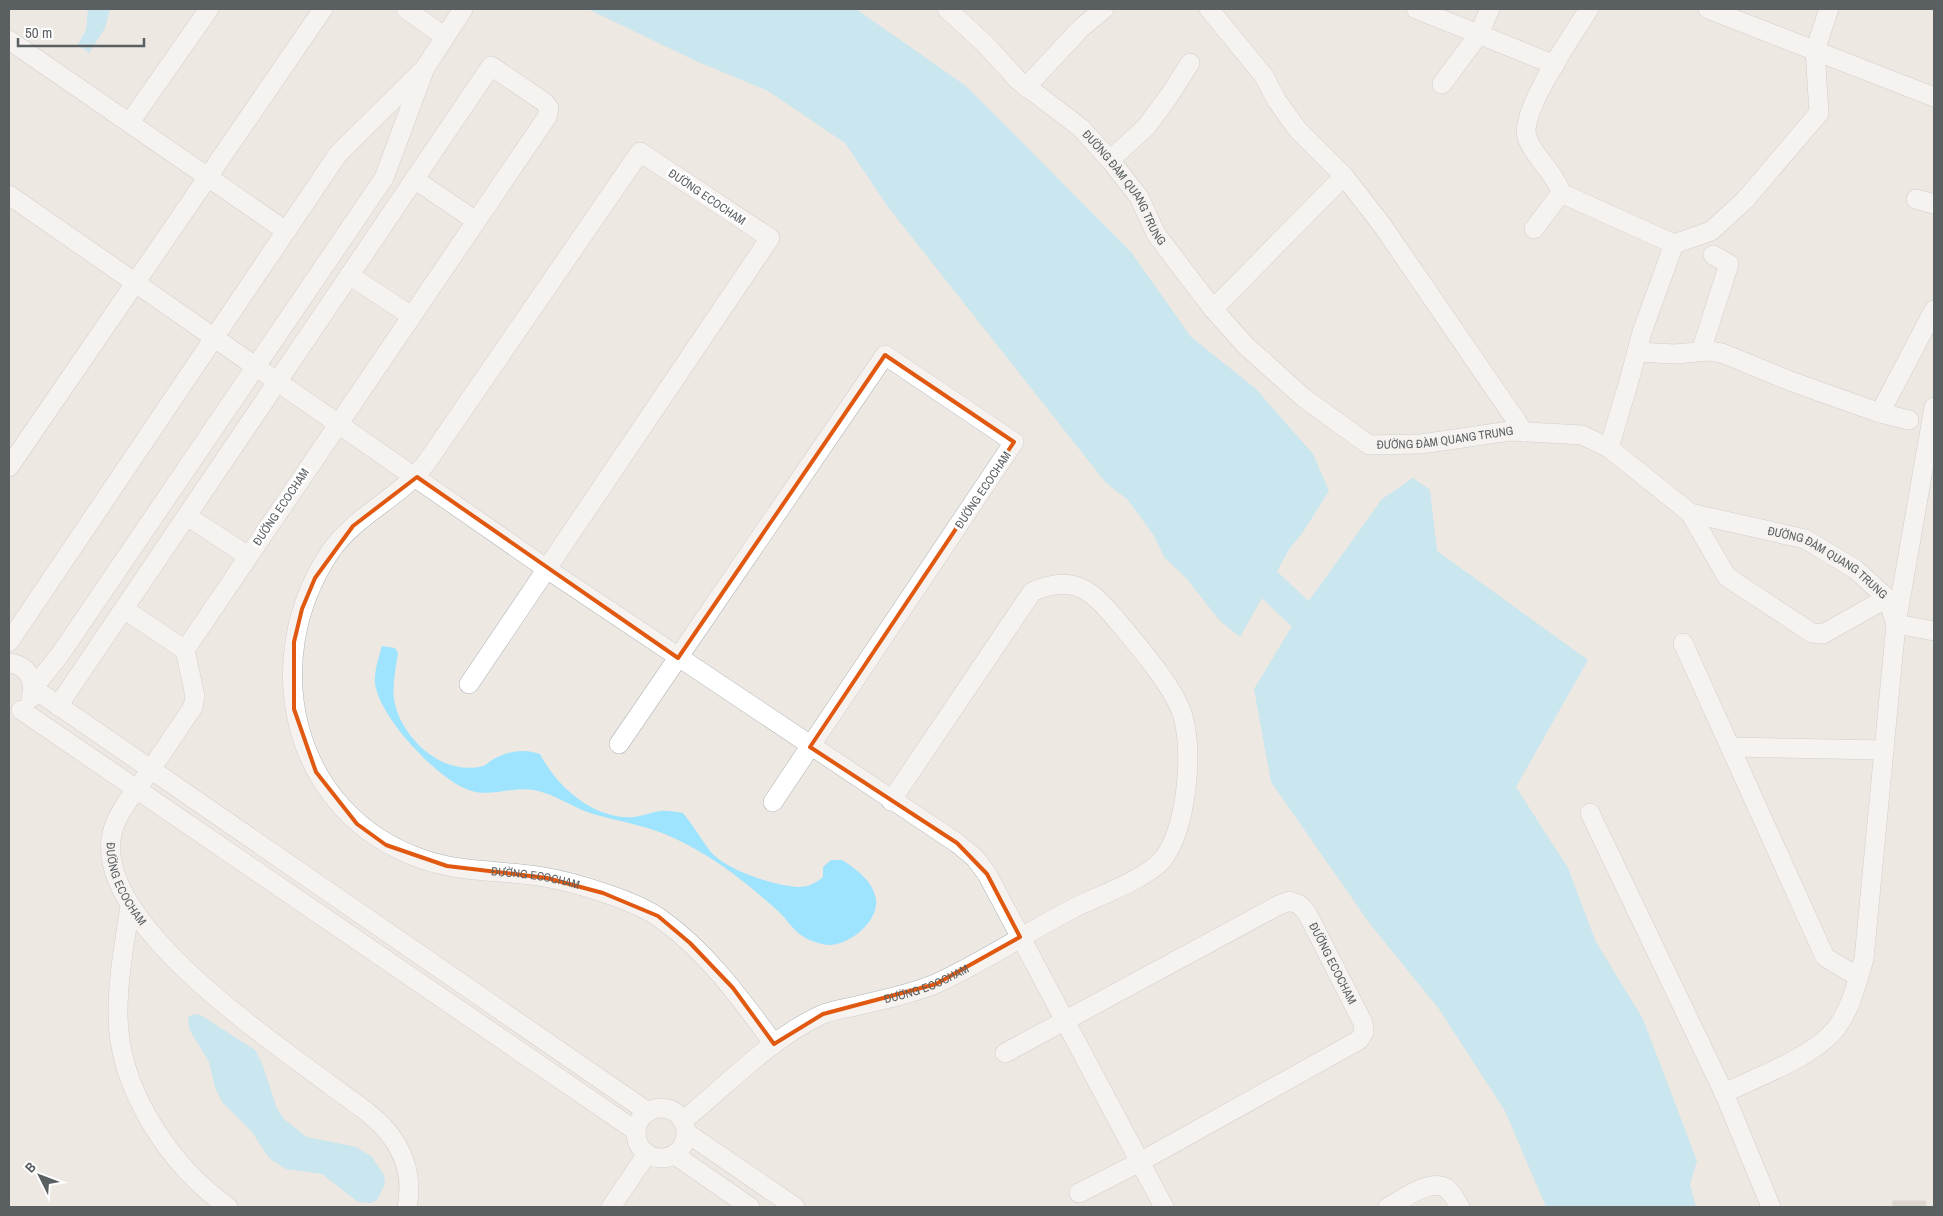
<svg xmlns="http://www.w3.org/2000/svg" width="1943" height="1216" font-family="'Archivo Narrow',sans-serif">
<rect width="100%" height="100%" fill="#ede8e1"/>
<path fill="#9fe4ff" d="M88,9H110L105,28L89,53L78,44L86,30Z
M588,9H856L966,86L1131,252L1191,337L1256,389L1313,454L1329,491L1303,532L1290,548L1240,637L1220,621L1186,578L1164,557L1154,536L1128,500L1106,483L888,207L845,143L768,91L696,61Z
M1413,478L1430,490L1437,551L1588,660L1516,787L1568,868L1596,942L1643,1019L1697,1161L1690,1184L1696,1207H1546L1505,1111L1439,1009L1370,924L1271,782L1254,689L1300,613L1382,499Z
M382,646L395,648L398,653C396,668 392,684 394,699C400,737 442,777 483,766C486,765 489,762 492,760C508,751 523,748 540,754C557,787 594,820 634,817C643,816 652,812 660,811C668,810 676,812 683,813C693,825 701,839 710,851C726,870 774,886 799,887C808,887 816,883 823,877V867L831,860H842C856,869 873,881 876,899C879,921 850,945 829,945C823,945 810,941 804,937C793,931 787,919 778,911C747,883 714,857 676,839C650,826 621,822 593,814C573,808 555,794 534,790C511,786 488,799 466,789C435,776 379,717 375,683C374,671 379,657 382,646Z
M199,1014L255,1050L262,1063L277,1109L285,1120L307,1137L356,1147L372,1157L384,1175L385,1184L377,1200L371,1203L358,1202L322,1174L286,1169L269,1158L252,1132L222,1102L215,1087L209,1062L189,1029L188,1017L192,1015Z"/>
<g fill="none" stroke-linecap="round" stroke-linejoin="round">
<path stroke="#9fe4ff" stroke-width="5" d="M1266,590L1300,613"/>
<path stroke="#9fe4ff" stroke-width="30" d="M1240,557L1330,642"/>
</g>
<path fill="#c8c3bd" stroke="#d2c9bf" d="M1893,1201H1926V1207H1893Z"/>
<g fill="none" stroke-linecap="round" stroke-linejoin="round">
<g stroke="#afb3b7" stroke-width="20">
<g id="minor">
<path d="M406,9L445,37"/>
<path id="s1" d="M947,9L985,44L1018,80L1081,128L1110,160L1139,197L1156,234L1213,309L1246,346L1304,398L1369,445L1421,444L1510,431L1582,435L1609,448L1690,513L1805,539L1855,569L1887,598L1896,624L1934,631"/>
<path d="M1209,9L1264,76L1277,101L1298,130L1344,176L1382,225L1524,432"/>
<path d="M1416,9L1555,65"/>
<path d="M1708,9L1934,97"/>
<path d="M9,40L286,231"/>
<path d="M425,68L384,178L59,656L33,688L648,1112"/>
<path d="M1442,84L1479,34L1490,9"/>
<path d="M1026,87L1081,28L1104,9"/>
<path d="M130,122L209,9"/>
<path d="M1110,160L1146,127L1169,96L1190,63"/>
<path d="M414,179L476,221"/>
<path d="M1561,193L1674,244"/>
<path d="M9,195L547,569L957,843L975,858L987,874L1164,1207"/>
<path d="M1916,199L1934,204"/>
<path d="M1534,229L1561,193C1555,172 1534,158 1527,137C1519,111 1574,33 1589,9"/>
<path d="M349,275L410,315"/>
<path d="M1213,309L1344,176"/>
<path d="M1701,351L1729,264L1713,255"/>
<path d="M1637,352L1675,354L1708,351L1722,353L1790,381L1880,413L1909,420"/>
<path d="M1880,413L1934,310"/>
<path d="M1609,448L1629,381L1642,332L1674,244L1711,231L1745,200L1819,113L1815,50L1829,9"/>
<path d="M9,467L323,9"/>
<path d="M1690,513L1727,577L1812,633L1823,634L1887,598"/>
<path d="M187,516L248,556"/>
<path d="M124,609L185,650"/>
<path d="M9,642L338,154L425,68L463,9"/>
<path d="M1683,643L1825,957L1858,977"/>
<path d="M9,663C27,665 36,680 31,698"/>
<path id="s2" d="M469,684L770,238L640,152C570,254 499,357 429,459C402,498 358,512 330,552C257,662 292,814 422,859C461,873 504,870 544,877C574,882 637,901 661,919C707,952 741,999 774,1044"/>
<path id="s3" d="M58,706L491,66L544,102L549,108L547,117L185,650L195,696L193,707C177,731 161,755 144,779C132,796 116,814 112,834C93,922 270,1039 330,1085C352,1101 378,1117 393,1139C407,1159 412,1183 407,1207"/>
<path d="M21,710L636,1131"/>
<path d="M619,744L885,355L1014,442L773,802"/>
<path d="M1730,747L1884,750"/>
<path d="M1590,813L1724,1093L1771,1207"/>
<path d="M130,906C125,941 118,976 118,1012C117,1087 169,1165 228,1207"/>
<path id="s4" d="M1005,1053L1279,905L1290,901L1300,905L1307,913L1363,1023L1364,1032L1359,1040L1140,1162L1079,1193"/>
<path d="M1724,1093C1757,1077 1816,1056 1837,1027C1851,1008 1857,982 1864,959L1896,624L1934,407"/>
<circle cx="661" cy="1133" r="25"/>
<path id="s5" d="M691,1114C732,1080 772,1038 821,1015C830,1011 842,1009 852,1007C880,1000 909,995 935,984C982,963 1026,933 1072,909C1095,897 1147,879 1163,859C1187,827 1194,751 1182,713C1172,686 1144,653 1125,630C1097,597 1079,570 1032,592L891,801"/>
<path d="M687,1133L795,1207"/>
<path d="M675,1155L750,1207"/>
<path d="M611,1207L647,1154"/>
<path d="M1388,1207C1402,1200 1430,1178 1446,1188C1452,1192 1456,1201 1460,1207"/>
</g>
</g>
<use href="#minor" stroke="#fff" stroke-width="19"/>
</g>
<path d="M0 0H1943V1216H0ZM885,355L1014,442L810,747L957,843L987,874L1020,937L936,984L823,1014L774,1044L733,988L690,943L658,916L603,893L547,878L447,866L386,845L357,824L316,772L294,709V642L302,609L315,578L353,526L417,477L678,658Z" fill="#ede8e1" fill-opacity=".55" fill-rule="evenodd"/>
<path fill="none" stroke="#e15910" stroke-width="4" stroke-linejoin="round" d="M885,355L1014,442L810,747L957,843L987,874L1020,937L936,984L823,1014L774,1044L733,988L690,943L658,916L603,893L547,878L447,866L386,845L357,824L316,772L294,709V642L302,609L315,578L353,526L417,477L678,658Z"/>
<g text-anchor="middle" stroke-width="5" stroke-linejoin="round" paint-order="stroke">
<g font-size="12" fill="#5a5f62" stroke="#fff">
<text dy="4" stroke="none"><textPath href="#s1" startOffset="254">ĐƯỜNG ĐÀM QUANG TRUNG</textPath></text>
<text transform="translate(707 197) rotate(34)" y="4">ĐƯỜNG ECOCHAM</text>
<text dy="4" stroke="none"><textPath href="#s1" startOffset="689">ĐƯỜNG ĐÀM QUANG TRUNG</textPath></text>
<text transform="translate(983 490) rotate(-56)" y="4">ĐƯỜNG ECOCHAM</text>
<text transform="translate(281 507) rotate(-56)" y="4">ĐƯỜNG ECOCHAM</text>
<text dy="4" stroke="none"><textPath href="#s1" startOffset="1109">ĐƯỜNG ĐÀM QUANG TRUNG</textPath></text>
<text dy="4" stroke="none"><textPath href="#s2" startOffset="1689">ĐƯỜNG ECOCHAM</textPath></text>
<text dy="4" stroke="none"><textPath href="#s3" startOffset="1761">ĐƯỜNG ECOCHAM</textPath></text>
<text dy="4" stroke="none"><textPath href="#s4" startOffset="401">ĐƯỜNG ECOCHAM</textPath></text>
<text dy="4" stroke="none"><textPath href="#s5" startOffset="274">ĐƯỜNG ECOCHAM</textPath></text>
</g>
</g>
<rect width="1943" height="1216" fill="none" stroke="#5a5f62" stroke-width="20"/>
<g transform="translate(40 1176) rotate(312)" stroke="#ffffff" stroke-width="4" paint-order="stroke">
<path d="M0-4L9 19L0 12L-9 19Z" fill="#5a5f62"/>
<text y="-8" font-size="14" font-weight="bold" text-anchor="middle" fill="#5a5f62">B</text>
</g>
<path d="M18 38v8h126v-8" fill="none" stroke="#5a5f62" stroke-width="2.5"/>
<text x="25" y="38" font-size="15" fill="#5a5f62" stroke="#ffffff" stroke-width="4" paint-order="stroke">50 m</text>
</svg>
